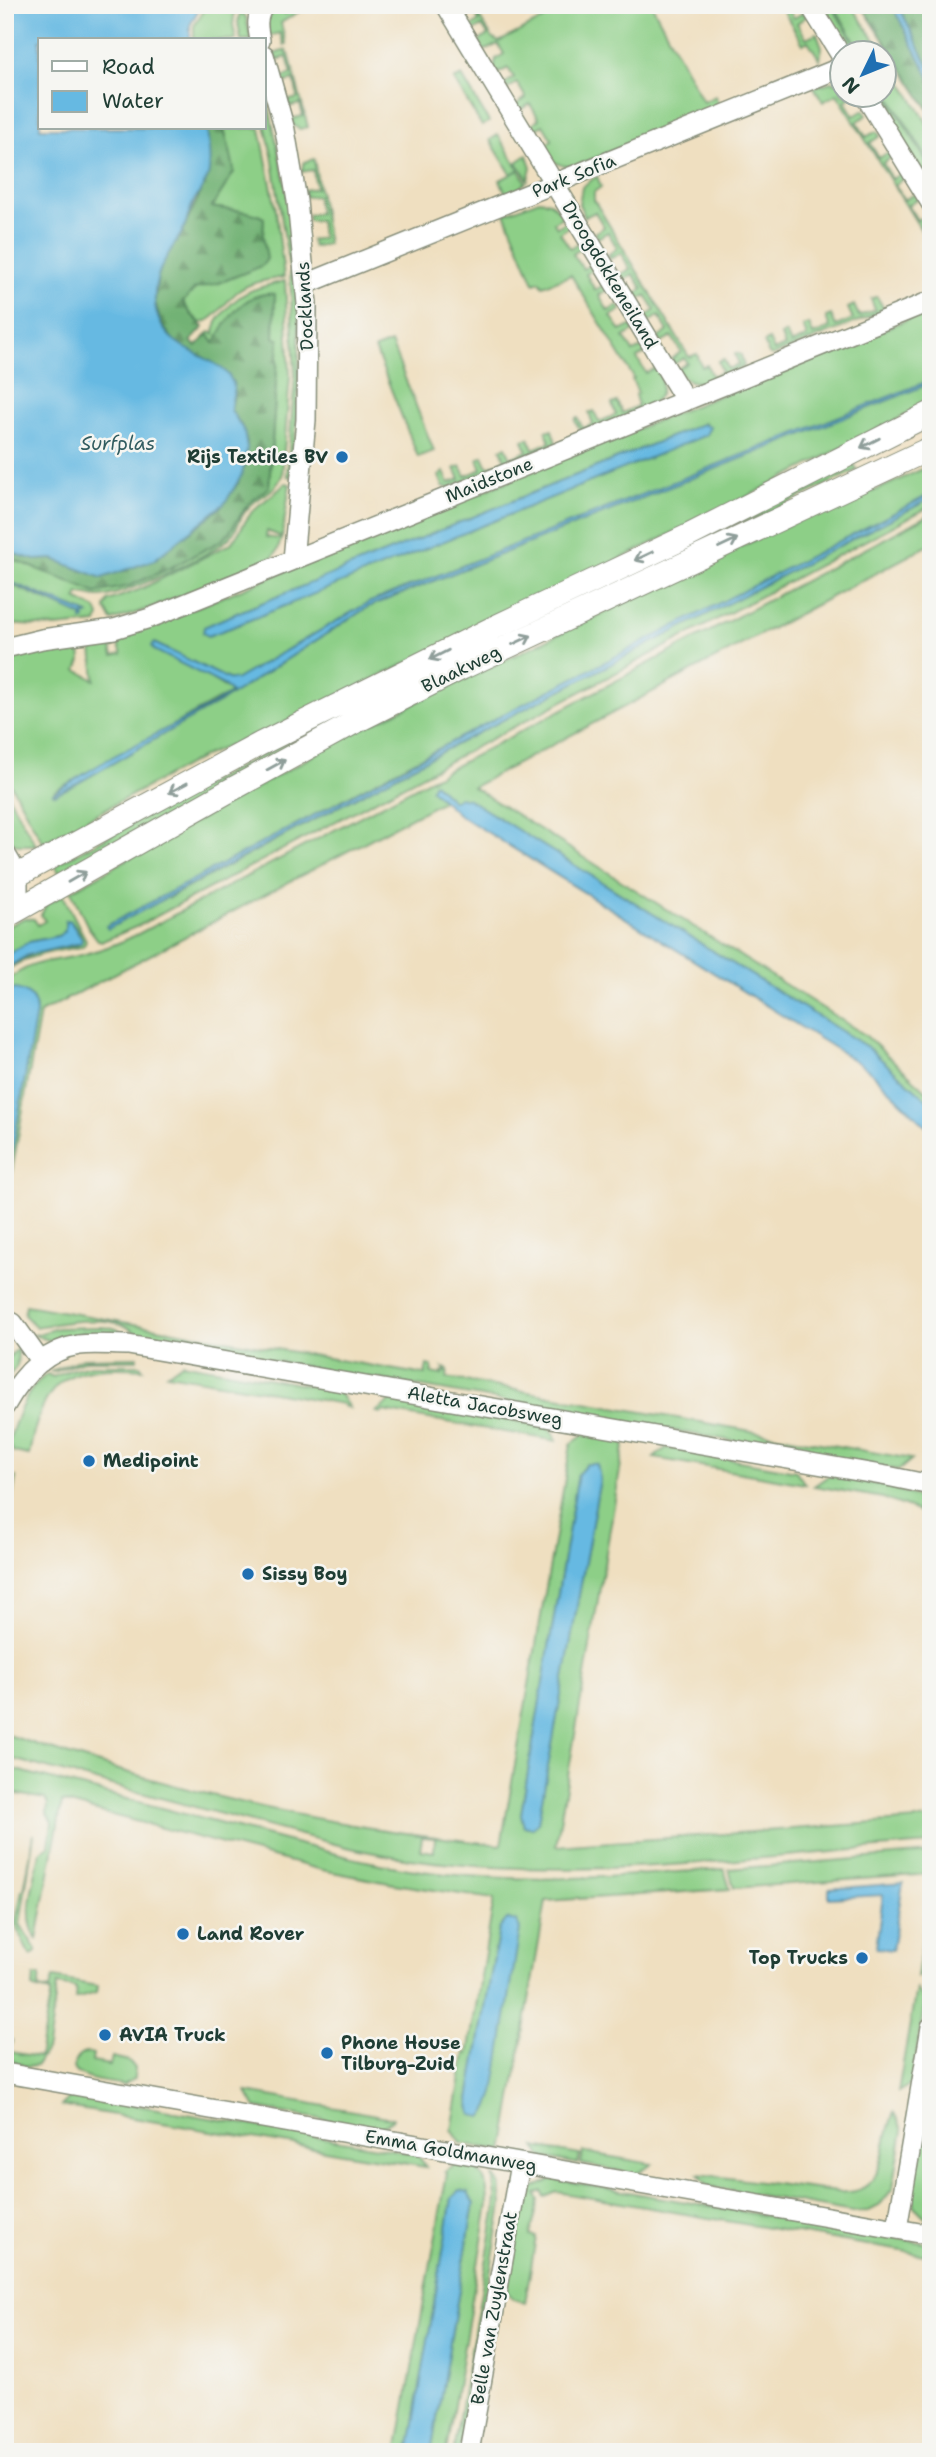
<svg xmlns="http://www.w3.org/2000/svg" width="936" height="2457" font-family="'Shantell Sans',sans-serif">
<defs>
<pattern id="forest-firs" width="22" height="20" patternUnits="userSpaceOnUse" patternTransform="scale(1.75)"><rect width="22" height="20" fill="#72b274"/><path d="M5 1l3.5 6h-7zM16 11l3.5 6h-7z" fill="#5d9260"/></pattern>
</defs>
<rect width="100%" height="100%" fill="#f6f6f2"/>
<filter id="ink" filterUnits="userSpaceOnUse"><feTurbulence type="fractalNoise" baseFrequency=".0143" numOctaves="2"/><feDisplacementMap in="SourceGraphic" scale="14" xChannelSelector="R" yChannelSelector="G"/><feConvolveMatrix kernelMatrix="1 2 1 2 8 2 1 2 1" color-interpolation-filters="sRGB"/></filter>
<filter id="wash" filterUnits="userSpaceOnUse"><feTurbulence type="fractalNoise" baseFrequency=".00686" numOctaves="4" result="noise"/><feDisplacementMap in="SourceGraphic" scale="28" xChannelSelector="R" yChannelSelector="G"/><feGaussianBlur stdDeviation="1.57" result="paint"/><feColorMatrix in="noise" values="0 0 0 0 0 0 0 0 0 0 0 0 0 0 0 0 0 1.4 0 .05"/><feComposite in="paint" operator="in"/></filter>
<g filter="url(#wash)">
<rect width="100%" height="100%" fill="#efdfc0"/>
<path fill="#8dcf87" stroke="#56865e" stroke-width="2" fill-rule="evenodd" d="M207,5H228L235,9L233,25L236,40H194V26Z
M279,5L285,14L290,11L287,5H294L296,8L310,5L281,23L286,44L284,45L280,33L269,36C266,23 267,12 279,5Z
M459,5H472L493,39L499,42L571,5H652L703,102L716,96L718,105L715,108L576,166C558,168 551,161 542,147L552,140L543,125L532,131L529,126L539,119L530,104L520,110L516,105L526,98L517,83L507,89L504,84L514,78L508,68L497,74L494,68L496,59L504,54L498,44L484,51L479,41L488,35L482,26L472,32L470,28L479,21L470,6L460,12L457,7Z
M780,5H786L794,18L804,12L807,16L797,23L806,38L817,33L822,47L820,60L808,41L803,44Z
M820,5H831L860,52H849Z
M833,5H851L883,52H862Z
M240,11L246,17L251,40H241L238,23Z
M286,50L287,54H289L308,127L300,129L293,125L291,119L303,116L300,104L288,107L287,101L298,98L294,80L282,83L281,78L292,74L287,57L276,60L274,54Z
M884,53L931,129V165L884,87Z
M462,76L489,122L482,126L454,80Z
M831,82L841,83L842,94L854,95L845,101L854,116L864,110L867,115L857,122L866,137L877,131L880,136L870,143L879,158L889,152L892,157L883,163L892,179L902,173L905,178L895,184L904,200L915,194L918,199L908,205L917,220L928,215L931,220L921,226L931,241V246L837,94L823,102L814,87Z
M264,84L287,191L296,266L289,267L272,155L264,121Z
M884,90L931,169V187L874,95L884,94Z
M224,128H260L276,210L284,277C269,280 253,281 240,290C226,299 218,319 201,323L191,314L183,302L194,289L219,283L261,266L266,259L263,235L264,218C249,209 229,211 212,207L234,172Z
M498,135L519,169L511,174L490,140Z
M527,155L531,167L528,180L517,162Z
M314,159L328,244L313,247L311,240L322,238L320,220L308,221V215L319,213L317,196L305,197L304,190L316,188L313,170L301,172L304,162Z
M519,170L526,182L520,188L506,194L500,180Z
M597,176L601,187L594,192V200L689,357L697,354L702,367L707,365L712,376L722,372L718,361L724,359L728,369L739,365L735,354L738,353L741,355L744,367C723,375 692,396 677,369L687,363L684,358L674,364L671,359L681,352L672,337L661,343L658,338L668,331L659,316L649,322L646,317L655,310L646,295L636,301L633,296L643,289L633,274L623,280L620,275L630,269L621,253L610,259L608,255L617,248L608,232L598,238L595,233L604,227L595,212L585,217L579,204L582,187Z
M539,200L550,202L564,216L554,222L557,227L567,221L570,226L560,233L570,248L580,242L583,247L573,254L583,269L593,263L596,268L586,274L595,290L605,284L609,289L599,295L608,311L618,305L621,310L611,316L621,331L631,326L634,331L624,337L633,352L644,347L647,352L637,358L646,373L656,368C661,376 664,384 660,394C653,411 599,426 582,433L575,421L576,418H578L583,429L593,424L589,413L594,411L599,422L616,415L612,404L617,402L622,413L638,406L635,395L638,393L632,379L634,378L571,275L543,286L540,281L534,283L505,213Z
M296,271C301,339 300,410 291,477L287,476L295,375L290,272Z
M285,281L290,375L282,476C275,492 259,496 248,508C240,516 238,528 231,536C215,554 124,595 100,597C94,597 85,594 79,594L76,599L96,609L99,616L97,623L55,627L5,624V582L82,616L88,614L5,580V556L96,592L129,586L170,568L221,541L248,504L269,487L279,340L274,337L275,294C245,290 227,322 214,343L208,334L210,332L214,334C214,324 219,319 226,310C242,290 260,287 285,281Z
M875,297H877L883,307L881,312L772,356L769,354L764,343L769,340L774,351L785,346L781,335L786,333L791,344L807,337L803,326L809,324L813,335L830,328L826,317L831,315L836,326L853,319L848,308L854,305L859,316L875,310L871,299Z
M931,310V380L368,603L235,680L228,679L154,643L232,692L54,791V794L76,784L225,699L368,607L931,383V402L737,502L274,728L206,755L43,843L5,774V660L26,651L68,644L69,648H72L73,644L80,649L81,661L77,670L95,680L92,648L97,641L113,638L115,647L111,648L113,656L122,654L115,637L128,634L131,638L130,634ZM704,423L708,433L706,435L230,628L206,636L227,617Z
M391,343L434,451L418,457L375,349Z
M549,430H552L556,443L448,488L443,486L439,476L444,472L449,483L460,479L455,468L461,466L466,476L482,469L478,459L483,456L488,467L505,460L501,449L506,447L511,458L527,451L523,440L529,438L533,449L550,442L546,431Z
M853,462L857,470L723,534L61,876L55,865L261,755Z
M931,465V494L405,766L234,858L168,898L412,767L931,498V506L138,926L103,941L98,940L88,927L71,891L357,731L813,512L879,489Z
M285,483L290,484L282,537L267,531L266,537L281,539L278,549L273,557L162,604L112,621L105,608L108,601L141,589L230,544C240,535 243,522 252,512C261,501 276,495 285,483Z
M931,514V544L473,787L865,1035L931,1095V1103L867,1047L468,799L459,797L453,801L434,783L431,789L443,801L40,1013L5,1210V1193L36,1013L35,1004L31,996L10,990L5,992V982C33,959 48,963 81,955C102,950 120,943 138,934Z
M5,790L36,845H18L5,838V822L8,817L5,812Z
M63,895L86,940L85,944L81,947C54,952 27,954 5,972L7,967L35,953L78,945L82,939C79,931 75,922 66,920L65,931L61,935L29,942L5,956V928L24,918L34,919L38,925L45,921L41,915L46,905Z
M26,1305L425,1375L427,1365L432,1366L431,1373L442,1375V1372H446L443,1368L448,1369L447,1378L912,1459L899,1470L144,1338C138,1335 132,1329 125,1326C102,1315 59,1323 36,1327L24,1315Z
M100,1327L114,1328L127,1334L85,1332L51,1341L34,1335L57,1328Z
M16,1350L18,1351L17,1366L5,1381V1361Z
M137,1357V1360H86L53,1372L51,1371L83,1358Z
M182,1363L338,1391L349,1408L343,1406V1404L167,1374Z
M90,1365H140L143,1369C66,1363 43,1379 29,1455L14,1452L8,1443C17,1418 24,1391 47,1374L53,1377L70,1370Z
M392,1400L549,1427L557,1441L383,1411L382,1413L376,1412Z
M585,1434L625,1441L556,1846L931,1819V1844C739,1857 535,1891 346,1847L5,1757V1734C121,1773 239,1806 359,1826C406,1834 454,1839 501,1845L571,1444ZM587,1464L600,1479L538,1821L533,1828L524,1826L521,1814L578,1474ZM422,1837L435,1838L434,1852L420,1850Z
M666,1448L796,1471L805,1484L654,1458Z
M828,1476L886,1486L931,1502V1516L883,1498L814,1486Z
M12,1477H16L5,1540V1481Z
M5,1767L344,1856C398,1869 454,1877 509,1878C581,1881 653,1873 724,1869L730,1889L546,1901L503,2151L461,2143L452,2130L465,2053L468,2054L494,1899L394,1884L322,1870L62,1802L37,1939C21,1915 36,1878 40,1852L49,1846L52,1822L47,1814L48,1804L45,1799L5,1792ZM499,1929L470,2107L469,2099Z
M34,1834L20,1924L37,1951L31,1956C23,1946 22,1934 15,1924L22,1890H24Z
M931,1853V1874L734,1888L729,1869Z
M931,1879V1967L918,1977H917Z
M34,1976H40L38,1988L50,1990L53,1978L97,1986L96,1993L75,1999L76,1988L57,1985L48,2047L36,2066L26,2067L5,2057V2039L12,2040L10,2052L39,2057L51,1992L33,1988Z
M916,1989L925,2002L911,2084L898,2092Z
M85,2053L93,2054L92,2062L110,2065L112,2057L129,2061L135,2068L134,2078L124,2085C112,2082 72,2081 74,2065C75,2058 79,2055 85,2053Z
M931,2079V2223L915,2207L912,2191Z
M247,2092L393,2118V2119L378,2129L256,2108Z
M77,2095L417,2154L426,2167L61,2106L72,2096Z
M894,2113L903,2130L893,2188L879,2206L869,2211L852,2212L708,2186L699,2174L837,2192C889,2197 879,2145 894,2113Z
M535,2147L580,2155L578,2164L542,2157Z
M583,2152L652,2164L637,2174L581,2164Z
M460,2162C483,2166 488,2183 488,2205L446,2452H431L474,2204L459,2191L452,2198L409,2452H397L447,2173L445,2172Z
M493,2175L500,2185L502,2205L459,2452H453L495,2212L496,2197Z
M552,2179L931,2244V2256L557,2192L545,2197L542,2191L536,2194L539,2200L530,2236L536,2237L525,2303L513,2299L507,2291L522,2203L532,2189Z"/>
<path fill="url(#forest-firs)" stroke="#487854" stroke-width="2" d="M861,5H892L931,80V113Z
M898,5H930L931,7V71Z
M207,128H224C227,141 234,162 234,172L212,207C230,211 249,209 264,218L263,235L267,259L262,266L219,283L195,289L183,302L191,314L204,327L191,341L196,347L208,334L214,343C227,320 244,290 275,294L274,337L279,340L269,487L248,504L229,533L221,541L170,568L129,586L96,593L5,556V551L35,560L53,559L102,578L154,560L220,508L238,483L244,466L247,442L241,425L231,410L234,394L233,382L215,364L186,350L174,341L161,323L155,301L158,276L164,260L181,234L208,177L209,166Z"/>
<path fill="#66b9e2" stroke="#427b8b" stroke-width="2" d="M5,5H201L190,25V40H40V128H207C208,143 212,161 208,176C205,185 200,192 195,199C189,210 187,223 181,234C167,257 153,272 155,303C160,358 223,351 233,384C236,393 230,401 231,410L244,431L247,448L242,475L225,503L154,560L102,578L53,559L35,560L5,551Z
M892,5H898L931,71V80Z
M931,380V383L368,607L225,699L76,784L56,794L53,793L112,757L208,707L231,693L225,686L154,650L152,646L154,643L228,679L235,680L368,603Z
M702,424L710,427L706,435L230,628L208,636L203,633L204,627L227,617Z
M931,494V498L920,504L412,767L108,929L106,926L506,713Z
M5,580L88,614V615H84L85,619L82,620V616Z
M434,783L453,801L459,797L468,799L867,1047L931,1103V1131L871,1072L857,1062L458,814L431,789Z
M65,920L70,921L82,939L81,943L28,955L5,969V956L29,942L58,936L65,931Z
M15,989C28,991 36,999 36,1013L5,1193V992Z
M587,1464H597L600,1479L538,1822L533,1828L524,1826L521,1814L578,1474Z
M903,1883L892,1950L876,1948L883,1895L829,1898V1889Z
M507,1919L517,1921L520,1929L494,2093L487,2112L482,2117L472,2115L469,2099L499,1929Z
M459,2191L468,2193L474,2204L431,2452H409L452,2198Z"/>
</g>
<g filter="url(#ink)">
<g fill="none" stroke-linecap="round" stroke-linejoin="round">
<g stroke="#878e7a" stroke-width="22">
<path id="minor" d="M446,5L686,401
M810,5L842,57
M260,40C257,26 256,17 264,5
M264,55L285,130L297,201L307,304L306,420L293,560
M864,94L931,203
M306,284L842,67
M5,648L42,639L114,629L150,618L931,301
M5,853L18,875V911
M5,1319L13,1323L41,1362
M5,1406C21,1377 45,1350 79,1345C93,1343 112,1345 128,1345L887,1476L931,1485
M5,2073L931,2235
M897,2229L931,2027
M469,2452L520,2164"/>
</g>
<g stroke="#878e7a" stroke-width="25">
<path id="major" d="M5,882L260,744L493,628L688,536L931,413
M5,917L227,792L353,723L462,668L931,448"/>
</g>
<use href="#minor" stroke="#fff" stroke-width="19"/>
<use href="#major" stroke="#fff" stroke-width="23"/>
</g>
<defs><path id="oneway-shaft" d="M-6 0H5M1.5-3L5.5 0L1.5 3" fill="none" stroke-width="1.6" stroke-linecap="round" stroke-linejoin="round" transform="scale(1.75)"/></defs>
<g stroke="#8f9e9a">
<use href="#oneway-shaft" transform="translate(870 443) rotate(153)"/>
<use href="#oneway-shaft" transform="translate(728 543) rotate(-25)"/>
<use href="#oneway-shaft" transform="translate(644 556) rotate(155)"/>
<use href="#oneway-shaft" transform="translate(522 640) rotate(-25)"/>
<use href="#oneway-shaft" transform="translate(439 655) rotate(153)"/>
<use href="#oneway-shaft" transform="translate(276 765) rotate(-29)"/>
<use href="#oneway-shaft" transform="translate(178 788) rotate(152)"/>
<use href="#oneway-shaft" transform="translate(77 877) rotate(-30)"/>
</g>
</g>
<g fill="#1f6fb2" stroke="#f6f6f2" stroke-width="2.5">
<circle cx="342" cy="457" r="7"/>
<circle cx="89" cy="1461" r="7"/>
<circle cx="248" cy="1574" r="7"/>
<circle cx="183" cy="1934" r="7"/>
<circle cx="862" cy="1958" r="7"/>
<circle cx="105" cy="2035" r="7"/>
<circle cx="327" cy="2053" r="7"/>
</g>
<g text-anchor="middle" stroke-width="5" stroke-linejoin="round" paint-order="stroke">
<g font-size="18" fill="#1f3d34" stroke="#f6f6f2">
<text transform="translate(574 176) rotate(-22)" y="6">Park Sofia</text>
<text transform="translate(610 275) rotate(59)" y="6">Droogdokkeneiland</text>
<text transform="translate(305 306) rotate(-93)" y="6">Docklands</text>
<text transform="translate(489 480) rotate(-22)" y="6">Maidstone</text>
<text transform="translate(461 669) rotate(-26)" y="6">Blaakweg</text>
<text transform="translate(485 1406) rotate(10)" y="6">Aletta Jacobsweg</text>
<text transform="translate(451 2151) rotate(10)" y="6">Emma Goldmanweg</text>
<text transform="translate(494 2308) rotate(-80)" y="6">Belle van Zuylenstraat</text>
</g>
<g font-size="18" font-weight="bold" fill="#1f3d34" stroke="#f6f6f2" text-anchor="start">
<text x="328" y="463" text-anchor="end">Rijs Textiles BV</text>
<text x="103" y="1467">Medipoint</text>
<text x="262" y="1580">Sissy Boy</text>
<text x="197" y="1940">Land Rover</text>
<text x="848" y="1964" text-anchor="end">Top Trucks</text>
<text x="119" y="2041">AVIA Truck</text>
<text x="341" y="2049">Phone House<tspan x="341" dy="21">Tilburg-Zuid</tspan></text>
</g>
<g font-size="19" font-style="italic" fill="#315c60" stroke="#f6f6f2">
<text x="118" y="450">Surfplas</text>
</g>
</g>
<rect width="936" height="2457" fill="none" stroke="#f6f6f2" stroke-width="28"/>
<rect x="38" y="38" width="228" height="91" fill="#f6f6f2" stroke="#a0aca6" stroke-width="2"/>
<rect x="52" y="61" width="35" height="10" fill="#ffffff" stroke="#a0aca6" stroke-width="2"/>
<text x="102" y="74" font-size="21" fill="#1f3d34">Road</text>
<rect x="52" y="91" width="35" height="21" fill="#66b9e2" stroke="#a0aca6" stroke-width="2"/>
<text x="102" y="108" font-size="21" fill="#1f3d34">Water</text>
<g transform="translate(863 74) rotate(227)"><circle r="33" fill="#f6f6f2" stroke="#a0aca6" stroke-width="2"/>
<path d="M0-5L12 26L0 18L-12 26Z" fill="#1f6fb2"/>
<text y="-10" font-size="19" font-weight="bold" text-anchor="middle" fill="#1f3d34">N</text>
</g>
</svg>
